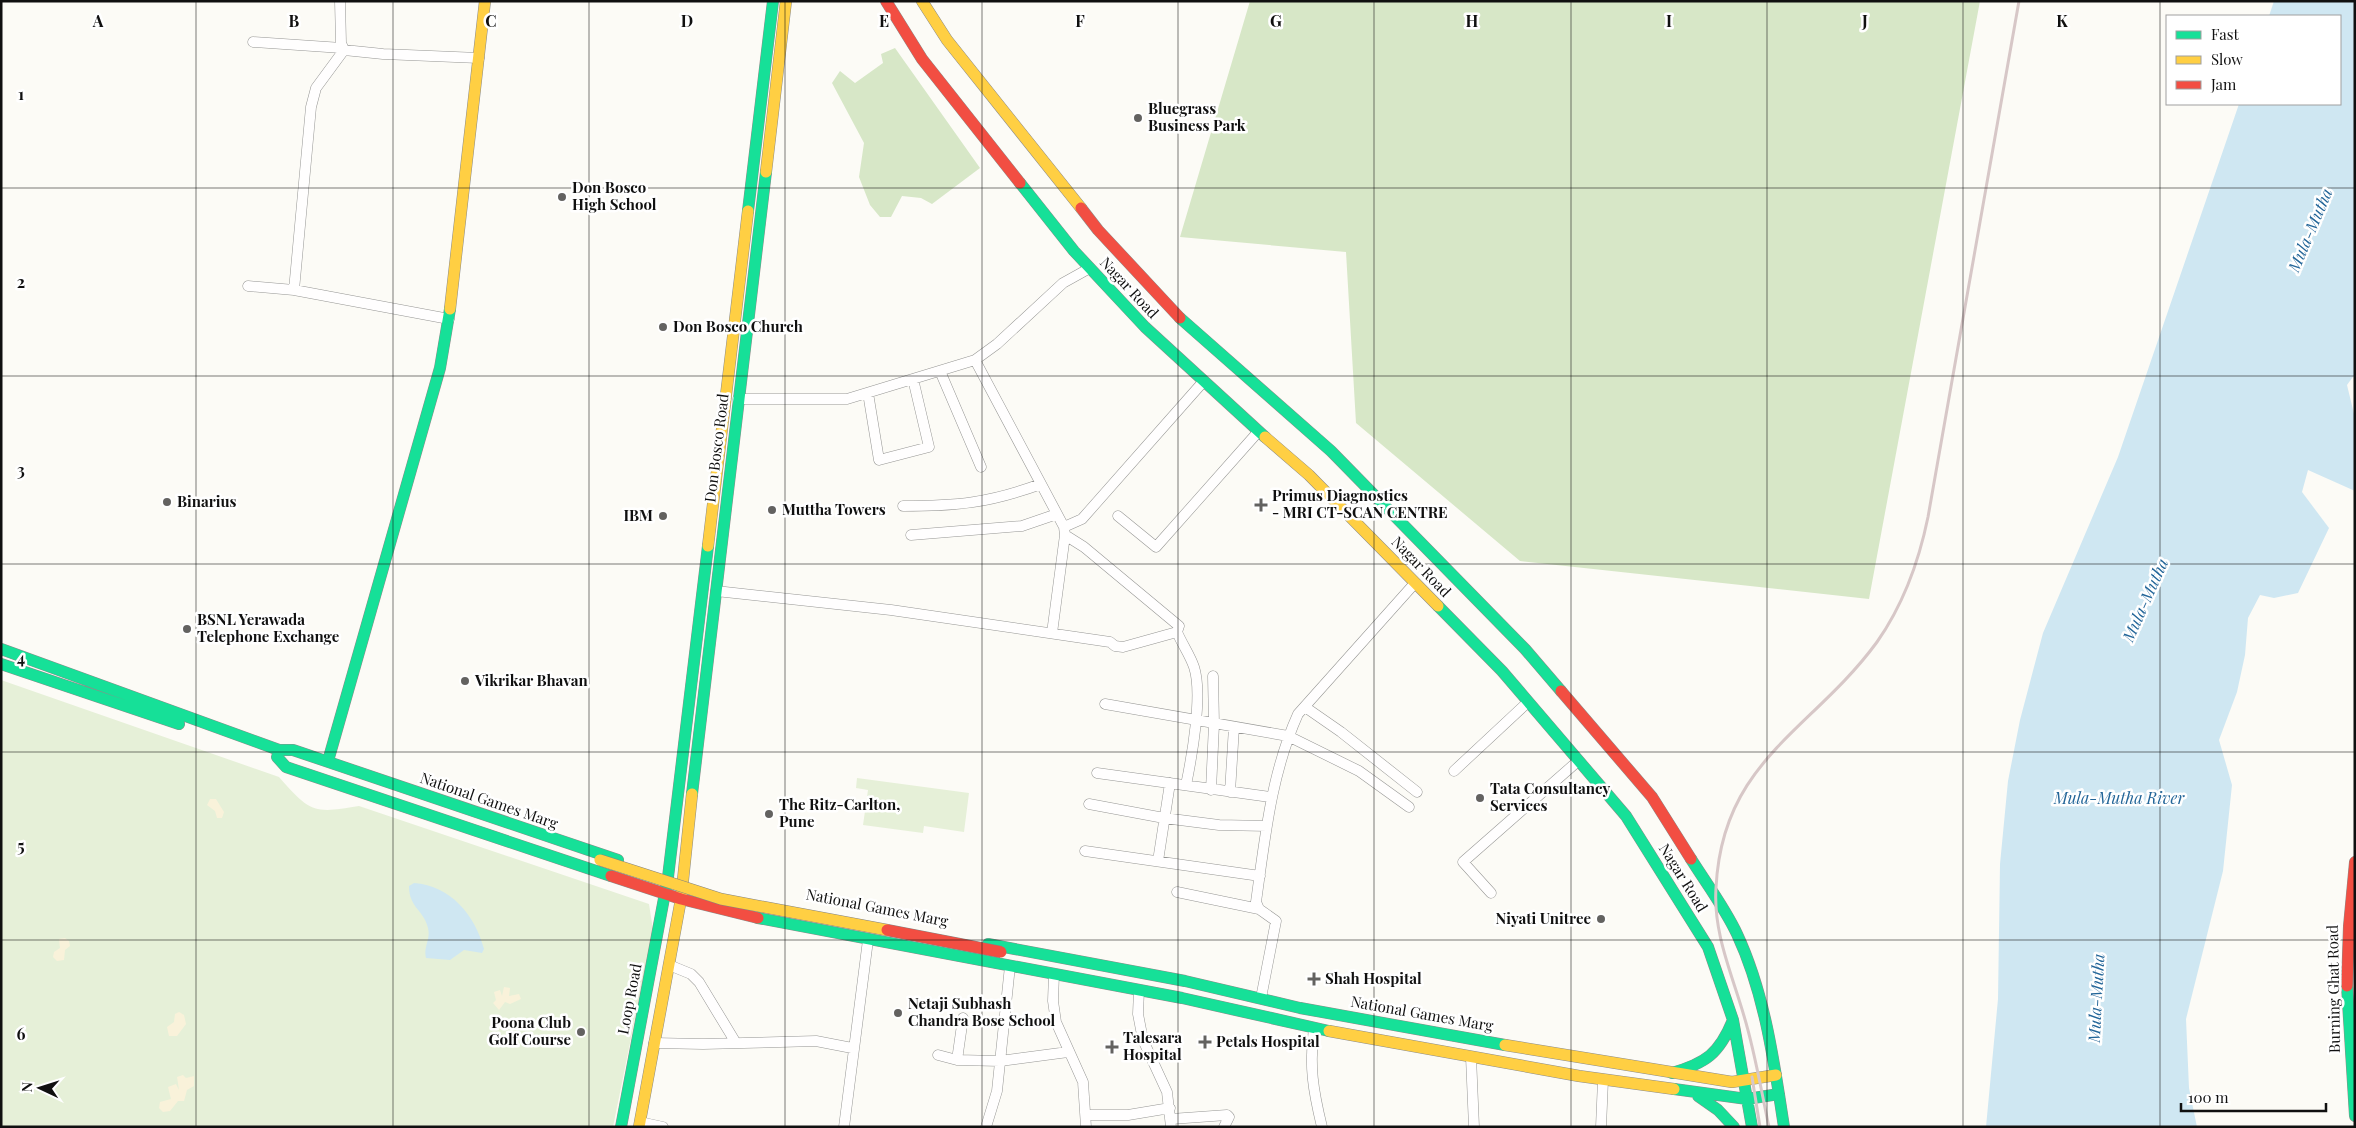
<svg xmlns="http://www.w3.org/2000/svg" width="2356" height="1128" font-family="'Playfair Display',serif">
<rect width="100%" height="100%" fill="#fcfbf6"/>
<path fill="#e6f0d8" d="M1,680L279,777C310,812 313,814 359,806L649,904L653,930L613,1127H1Z
M857,778L969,793L964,832L924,826L923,833L863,825L868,790L856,788Z"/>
<path fill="#d7e7c7" d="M1250,1H1980L1869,599L1520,561L1356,423L1346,252L1180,237Z
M895,48L980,168L932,204L921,198L902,196L891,217H880L870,205L859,177L864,143L832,83L840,71L855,83L883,63L881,54Z"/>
<path fill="#f9f2da" d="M210,799H216L224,812L222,818H217L215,811L207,805Z
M65,938L69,941L70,946L65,950L64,960L57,961L53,957L54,952L60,948L59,939Z
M504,987L510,988L509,996L519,994L521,999L510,1004L505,1002L499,1010L493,1003L496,1000L494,992L500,990L502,996Z
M179,1012L184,1015L186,1024L177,1036H169L167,1027L174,1022L175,1014Z
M183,1075L186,1078L194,1076V1086L187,1090L184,1101H178L170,1111L163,1112L159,1108L160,1102L171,1099L168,1087L176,1084L179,1090L177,1077Z"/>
<path fill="#cfe7f2" d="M2274,1H2355V374L2347,385L2355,418V491L2308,470L2302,492L2329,528L2298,593L2274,598L2260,595L2248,618L2245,655L2237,692L2219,740L2232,785L2223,871L2186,1019L2189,1088L2197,1127H1986L1998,999L2000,864L2008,781L2020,720L2043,633L2118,457L2239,104H2340V16H2269Z
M414,883C451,886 475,915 484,949L482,953L464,950L450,960L426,958C423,947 431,939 428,928C424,910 409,908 409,886Z"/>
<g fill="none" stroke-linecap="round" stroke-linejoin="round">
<g stroke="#969694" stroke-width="11">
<path id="street" d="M340,1L341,43L344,50L383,54L479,58
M253,42L342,48
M248,286L294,290L449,319
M294,290L311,107L316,88L344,50
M975,360L1064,527L1065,535L1052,633
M940,371L981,467
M868,393L879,460L929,447L913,379
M738,399H847L975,360L997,344L1063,283L1090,268
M903,506C957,506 989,503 1041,484
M1118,516L1156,547L1258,432
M1064,527L1082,519L1203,382
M911,535L1022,526L1057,514
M1065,535L1084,547L1179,626L1177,632C1182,644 1190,655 1194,667C1203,694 1192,756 1186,785
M716,591L891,610L1110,642L1115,646L1123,647L1177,632
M1105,704L1288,736L1359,771L1409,807
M1305,707L1341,732L1417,792
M1454,771L1528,702
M1097,773L1270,797
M1211,790L1214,724L1213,676
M1230,792L1234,727
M1089,804L1164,818L1219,825L1267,826
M1085,851L1260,876
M1158,861L1170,783
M1177,892L1259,909
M1491,893L1463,862L1578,761
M669,965L691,974L699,982L736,1043
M1054,974L1053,1001L1056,1022L1083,1082L1086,1127
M1139,990L1138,1014L1143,1040L1167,1092L1171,1127
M1261,998L1276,921L1259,909L1256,902C1265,838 1271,774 1298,714L1415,583
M1314,1028C1309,1066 1313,1090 1322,1127
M654,1043L703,1044L816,1041L852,1048
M938,1055L957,1060L1000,1061L1068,1052
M1471,1057L1474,1127
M957,1060L963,1018
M1086,1115H1128L1170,1108
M1171,1119L1227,1115L1229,1117L1224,1127
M640,1122L663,1127
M844,1127L868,940
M986,1127L997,1091L1010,966
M1601,1127L1603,1080"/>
</g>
<g stroke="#8d8c8a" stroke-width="12">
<path id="fast" d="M1020,183L1074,251L1145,327L1265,437
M748,211L773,1
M1180,318L1331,451L1525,649L1561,691
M1438,606L1502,671L1626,816L1708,947L1733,1020L1752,1127
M1,649L279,750H293L618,860
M1,664L179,724
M277,757L286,767L611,876
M328,761L440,368L450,309
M692,794L766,172
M1691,859C1706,883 1725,908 1737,934C1765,994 1774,1062 1784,1127
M758,918L1182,998L1329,1031
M988,944L1185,981L1300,1008L1505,1045
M2347,986L2355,1116
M1672,1073C1706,1063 1719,1054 1733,1020
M1674,1089L1747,1099L1779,1094
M1698,1096L1718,1110L1734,1127
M621,1127L668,877L708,546"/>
</g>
<g stroke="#8d8c8a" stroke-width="12">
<path id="slow" d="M922,1L947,40L1081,208
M766,172L786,1
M450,309L485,1
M1265,437L1309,475L1438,606
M708,546L748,211
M1329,1031L1579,1076L1674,1089
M1505,1045L1732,1082L1776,1075
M639,1127L681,899L692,794"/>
</g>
<g stroke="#8d8c8a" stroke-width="12">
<path id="jam" d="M886,1L922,59L1020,183
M1081,208L1098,230L1180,318
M1561,691L1652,797L1691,859
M611,876L681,899L758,918
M2347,986L2349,926L2355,862"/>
</g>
<use href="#street" stroke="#fffefe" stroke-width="10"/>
<use href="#fast" stroke="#16e098" stroke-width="11"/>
<use href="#slow" stroke="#ffcf43" stroke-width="11"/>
<use href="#jam" stroke="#f24e42" stroke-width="11"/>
<path stroke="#d7c7c7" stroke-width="3" d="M1752,1077L1760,1127
M1769,1127C1761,1090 1755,1052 1744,1016C1732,974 1713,933 1716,888C1722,760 1812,731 1877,642C1903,605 1919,561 1928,517L2019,1"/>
<g stroke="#848381" stroke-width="12" stroke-linecap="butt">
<path id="slow-bridge" d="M600,860L721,899L887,930"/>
</g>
<g stroke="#848381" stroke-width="12" stroke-linecap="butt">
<path id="jam-bridge" d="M887,930L1001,952"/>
</g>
<use href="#slow-bridge" stroke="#ffcf43" stroke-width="11"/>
<use href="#jam-bridge" stroke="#f24e42" stroke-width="11"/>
</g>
<path fill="none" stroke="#101010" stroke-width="1" stroke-opacity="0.55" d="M196,1V1127M393,1V1127M589,1V1127M785,1V1127M982,1V1127M1178,1V1127M1374,1V1127M1571,1V1127M1767,1V1127M1963,1V1127M2160,1V1127M1,188H2355M1,376H2355M1,564H2355M1,752H2355M1,940H2355"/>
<g fill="#636260" stroke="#fff" stroke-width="2">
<circle cx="1138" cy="118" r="5"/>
<circle cx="562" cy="197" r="5"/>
<circle cx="663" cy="327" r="5"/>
<circle cx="167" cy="502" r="5"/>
<path d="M1258.5 497.5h5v5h5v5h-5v5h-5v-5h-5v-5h5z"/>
<circle cx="772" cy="510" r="5"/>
<circle cx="663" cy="516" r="5"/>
<circle cx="187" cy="629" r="5"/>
<circle cx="465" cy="681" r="5"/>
<circle cx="1480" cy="798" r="5"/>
<circle cx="769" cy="814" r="5"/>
<circle cx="1601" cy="919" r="5"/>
<path d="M1311.5 971.5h5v5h5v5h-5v5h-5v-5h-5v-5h5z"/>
<circle cx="898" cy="1013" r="5"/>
<circle cx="581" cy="1032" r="5"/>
<path d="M1202.5 1034.5h5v5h5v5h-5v5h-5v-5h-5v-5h5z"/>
<path d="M1109.5 1039.5h5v5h5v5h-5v5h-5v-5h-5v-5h5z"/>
</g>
<g text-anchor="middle" stroke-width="5" stroke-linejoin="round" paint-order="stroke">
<g font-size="15" font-weight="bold" fill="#101010" stroke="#fff" text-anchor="start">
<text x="1148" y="114">Bluegrass<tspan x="1148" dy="17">Business Park</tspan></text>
<text x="572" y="193">Don Bosco<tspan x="572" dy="17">High School</tspan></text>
<text x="673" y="332">Don Bosco Church</text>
<text x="1272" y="501">Primus Diagnostics<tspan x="1272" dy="17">- MRI CT-SCAN CENTRE</tspan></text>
<text x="177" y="507">Binarius</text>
<text x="782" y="515">Muttha Towers</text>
<text x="653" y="521" text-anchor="end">IBM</text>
<text x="197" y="625">BSNL Yerawada<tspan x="197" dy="17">Telephone Exchange</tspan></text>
<text x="475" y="686">Vikrikar Bhavan</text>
<text x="1490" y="794">Tata Consultancy<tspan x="1490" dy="17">Services</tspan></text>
<text x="779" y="810">The Ritz-Carlton,<tspan x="779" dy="17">Pune</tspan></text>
<text x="1591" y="924" text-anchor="end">Niyati Unitree</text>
<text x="1325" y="984">Shah Hospital</text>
<text x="908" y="1009">Netaji Subhash<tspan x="908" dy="17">Chandra Bose School</tspan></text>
<text x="571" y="1028" text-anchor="end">Poona Club<tspan x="571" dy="17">Golf Course</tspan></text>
<text x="1123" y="1043">Talesara<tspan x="1123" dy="17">Hospital</tspan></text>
<text x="1216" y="1047">Petals Hospital</text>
</g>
<g font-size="15" fill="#101010" stroke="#fff">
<text transform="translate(1129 288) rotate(47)" y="5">Nagar Road</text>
<text transform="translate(717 448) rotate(-83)" y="5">Don Bosco Road</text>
<text transform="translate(1421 567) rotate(46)" y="5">Nagar Road</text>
<text transform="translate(489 801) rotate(19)" y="5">National Games Marg</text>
<text transform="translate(1683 878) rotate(58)" y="5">Nagar Road</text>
<text transform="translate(877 908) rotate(11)" y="5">National Games Marg</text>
<text transform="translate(2334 989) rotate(-91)" y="5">Burning Ghat Road</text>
<text transform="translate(630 999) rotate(-79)" y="5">Loop Road</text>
<text transform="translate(1422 1014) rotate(10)" y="5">National Games Marg</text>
</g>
<g font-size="16" font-style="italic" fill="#226598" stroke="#fff">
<text transform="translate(2310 230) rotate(-67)" y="6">Mula-Mutha</text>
<text transform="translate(2145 600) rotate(-66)" y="6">Mula-Mutha</text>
<text x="2119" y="804">Mula-Mutha River</text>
<text transform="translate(2096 998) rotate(-87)" y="6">Mula-Mutha</text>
</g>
</g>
<g font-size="16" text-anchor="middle" font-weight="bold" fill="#101010" stroke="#fff" stroke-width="5" stroke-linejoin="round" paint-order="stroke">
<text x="98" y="27">A</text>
<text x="294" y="27">B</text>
<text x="491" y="27">C</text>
<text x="687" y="27">D</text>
<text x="884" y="27">E</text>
<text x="1080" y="27">F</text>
<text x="1276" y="27">G</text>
<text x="1472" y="27">H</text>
<text x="1669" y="27">I</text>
<text x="1865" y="27">J</text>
<text x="2062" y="27">K</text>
<text x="21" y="100">1</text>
<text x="21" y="288">2</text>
<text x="21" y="476">3</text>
<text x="21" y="664">4</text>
<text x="21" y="852">5</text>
<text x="21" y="1040">6</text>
</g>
<rect width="2356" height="1128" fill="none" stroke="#101010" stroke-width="5"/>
<rect x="2166" y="15" width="175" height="90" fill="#ffffff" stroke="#9f9f9f"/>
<rect x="2176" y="31" width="25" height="8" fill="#16e098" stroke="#9f9f9f"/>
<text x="2211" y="40" font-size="15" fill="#101010">Fast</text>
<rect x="2176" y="56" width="25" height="8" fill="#ffcf43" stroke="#9f9f9f"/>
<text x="2211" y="65" font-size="15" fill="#101010">Slow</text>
<rect x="2176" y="81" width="25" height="8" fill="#f24e42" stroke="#9f9f9f"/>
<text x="2211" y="90" font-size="15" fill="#101010">Jam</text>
<g transform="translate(40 1088) rotate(274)" stroke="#ffffff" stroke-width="4" paint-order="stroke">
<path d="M0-4L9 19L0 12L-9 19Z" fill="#101010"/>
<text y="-8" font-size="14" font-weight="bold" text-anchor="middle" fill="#101010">N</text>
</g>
<path d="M2181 1103v8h145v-8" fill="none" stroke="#101010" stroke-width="2.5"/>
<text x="2188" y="1103" font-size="15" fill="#101010" stroke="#ffffff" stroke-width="4" paint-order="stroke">100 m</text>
</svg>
